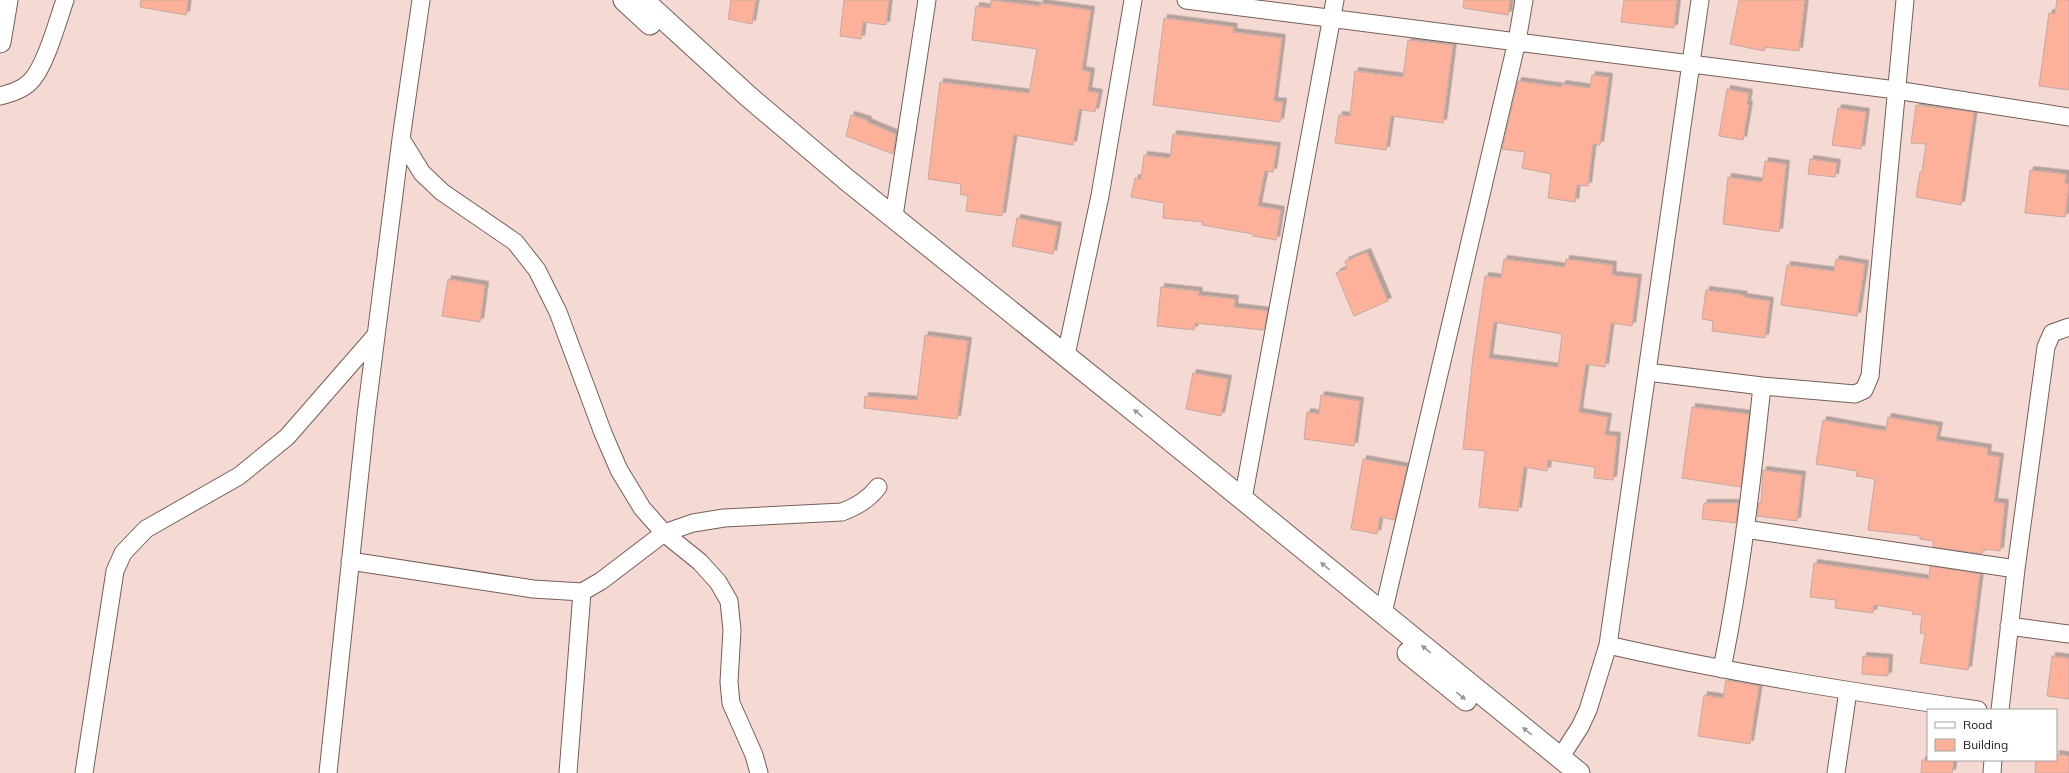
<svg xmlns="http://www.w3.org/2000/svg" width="2069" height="773" font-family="Mulish,sans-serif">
<defs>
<filter id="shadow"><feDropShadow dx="3.5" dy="-3.5" stdDeviation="0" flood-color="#0004"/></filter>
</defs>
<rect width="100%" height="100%" fill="#f5dad3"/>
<path fill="#feb19a" stroke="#c2a9a2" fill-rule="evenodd" filter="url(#shadow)" d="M141,0H188L186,15L140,7Z
M731,0H756L752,24L728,19Z
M844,0H889L886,25L863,22L861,39L840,36Z
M991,0L1040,6V3L1091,10L1082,70L1091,72L1088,91L1099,93L1095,112L1079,109L1073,145L1014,135L1002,216L966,211L968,196L960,194L961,184L928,179L940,82L1029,93L1037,49L972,40L976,6L990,8Z
M1464,0H1510L1508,15L1463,8Z
M1624,0H1677L1674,28L1621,22Z
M1739,0H1805L1799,51L1765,47L1764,51L1730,44Z
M2057,0H2069V90L2039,86L2049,13L2055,14Z
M1164,18L1234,27L1233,32L1282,38L1274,101L1283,102L1280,122L1153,105Z
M1408,40L1453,45L1443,123L1391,116L1386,150L1335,143L1339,115L1350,116L1355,71L1403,77Z
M1592,75L1609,77L1600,145L1593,144L1588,186L1577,185L1575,202L1548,198L1551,174L1522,168L1525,152L1502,149L1518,81L1562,87V84L1590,88Z
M1727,89L1749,93L1747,104L1749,105L1743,140L1719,136Z
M1916,105L1974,112L1961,205L1916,197L1920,172H1922L1926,144L1911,143Z
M1838,108L1866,112L1861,149L1832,145Z
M851,115L868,120L867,122L896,134L893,154L846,136Z
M1173,134L1277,146L1273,172L1265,171L1258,206L1281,210L1276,240L1253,236V234L1202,225L1203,222L1163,218L1164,203L1131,197L1135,178L1141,179L1144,155L1170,158Z
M1810,159L1837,163L1835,177L1808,174Z
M1765,161L1786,164L1779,232L1723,224L1728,177L1762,182Z
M2030,170L2066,174L2065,183L2069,184L2065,217L2025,213Z
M1017,218L1058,226L1053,254L1012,246Z
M1367,252L1388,301L1354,316L1336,273L1347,268L1345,261Z
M1504,259L1565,267L1566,259L1613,265L1612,275L1638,278L1632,326L1611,323L1605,367L1586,364L1579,412L1608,417L1605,435L1617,436L1613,480L1594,478L1595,467L1548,460L1547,471L1524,467L1518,511L1479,507L1485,451L1463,449L1473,357L1485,276L1501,278ZM1494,322L1562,334L1558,367L1489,358Z
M1836,259L1865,264L1857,316L1781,305L1787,265L1834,271Z
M448,279L485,285L480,322L442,316Z
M1161,287L1199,291L1198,295L1235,299L1234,307L1268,311L1264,330L1195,323L1194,330L1157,326Z
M1706,290L1744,295L1743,297L1770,301L1765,338L1712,331L1713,321L1702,319Z
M925,335L968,341L957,419L864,408L865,396L917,400Z
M1193,373L1228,379L1221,416L1186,409Z
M1321,395L1360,401L1354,446L1304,439L1307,412L1319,414Z
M1692,407L1749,414L1741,487L1682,478Z
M1888,417L1939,426L1936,440L1988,448L1987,455L2000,457L1994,502L2005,503L2000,551L1983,549L1982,554L1933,547V541L1920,539V536L1868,530L1875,479L1856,476L1857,471L1816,464L1823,420L1886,431Z
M1363,459L1407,467L1395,520L1380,517L1377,534L1351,529Z
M1763,470L1802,475L1797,521L1757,516L1759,503H1761Z
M1704,503H1738L1736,523L1702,519Z
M1814,563L1929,579L1930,566L1980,574L1968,670L1920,663L1925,634L1920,633L1922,615L1912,614L1913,611L1874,605L1873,613L1835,608L1836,600L1810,597Z
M1863,656L1889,658L1888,676L1862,674Z
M2052,656L2069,658V699L2047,696Z
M1726,680L1759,686L1750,744L1698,736L1704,695L1723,698Z
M2056,754L2069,756V773H2035L2036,760H2056Z
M1922,760H1954L1952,773H1921Z"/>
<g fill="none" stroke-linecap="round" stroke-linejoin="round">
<g stroke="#765f59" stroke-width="19">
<path id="minor" d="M1186,0L1896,90L2069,117
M0,96C11,93 22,90 30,82C45,68 58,20 65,0
M401,139L422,173L442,192L515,242L537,270L558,312L603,433L619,470L642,508L664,533L700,562L718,582L729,601L732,630L729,682L731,703L754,755L759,773
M894,216L927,0
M1066,355L1100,196L1133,0
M1647,372L1762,386L1855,394L1864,390L1870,376L1905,0
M1243,499L1335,0
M1745,529L2016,569
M350,561L533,589L582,592L601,581L664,533L693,523L724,518L842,512C857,506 868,500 878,487
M1383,613L1517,41L1524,0
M2009,626L2069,634
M1608,645C1730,673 1854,692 1978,710
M1722,669C1741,575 1752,481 1762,386
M2000,710L2016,569L2046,347L2052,333L2069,327
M1560,758L1580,727L1588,710L1608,645L1700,0
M84,773L115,571L123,553L146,529L239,476L287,437L376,335
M328,773L366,415L401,139L421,0
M568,773L582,592
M1836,773L1848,691
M1992,773L1993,760"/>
</g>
<g stroke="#765f59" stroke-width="23">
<path id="tertiary" d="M624,0L650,24
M643,0L749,97L847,180L1148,422L1579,773
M0,42L7,0
M1408,653L1466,700"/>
</g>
<use href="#minor" stroke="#fff" stroke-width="17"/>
<use href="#tertiary" stroke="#fff" stroke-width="21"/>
</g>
<defs><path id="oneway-solid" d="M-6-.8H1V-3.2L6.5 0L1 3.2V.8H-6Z"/></defs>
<g fill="#9a9695">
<use href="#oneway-solid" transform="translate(1138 413) rotate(-141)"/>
<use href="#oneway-solid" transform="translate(1325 566) rotate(-141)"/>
<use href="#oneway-solid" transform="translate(1426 649) rotate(-141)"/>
<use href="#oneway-solid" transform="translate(1461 696) rotate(39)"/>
<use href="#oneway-solid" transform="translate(1527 731) rotate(-141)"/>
</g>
<rect x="1927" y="709" width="130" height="52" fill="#ffffff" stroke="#a5a1a1"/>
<rect x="1935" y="722" width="20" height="6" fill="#ffffff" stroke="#a5a1a1"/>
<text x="1963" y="729" font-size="12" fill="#1e1513">Road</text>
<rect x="1935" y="739" width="20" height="12" fill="#feb19a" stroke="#a5a1a1"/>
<text x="1963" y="749" font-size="12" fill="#1e1513">Building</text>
</svg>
